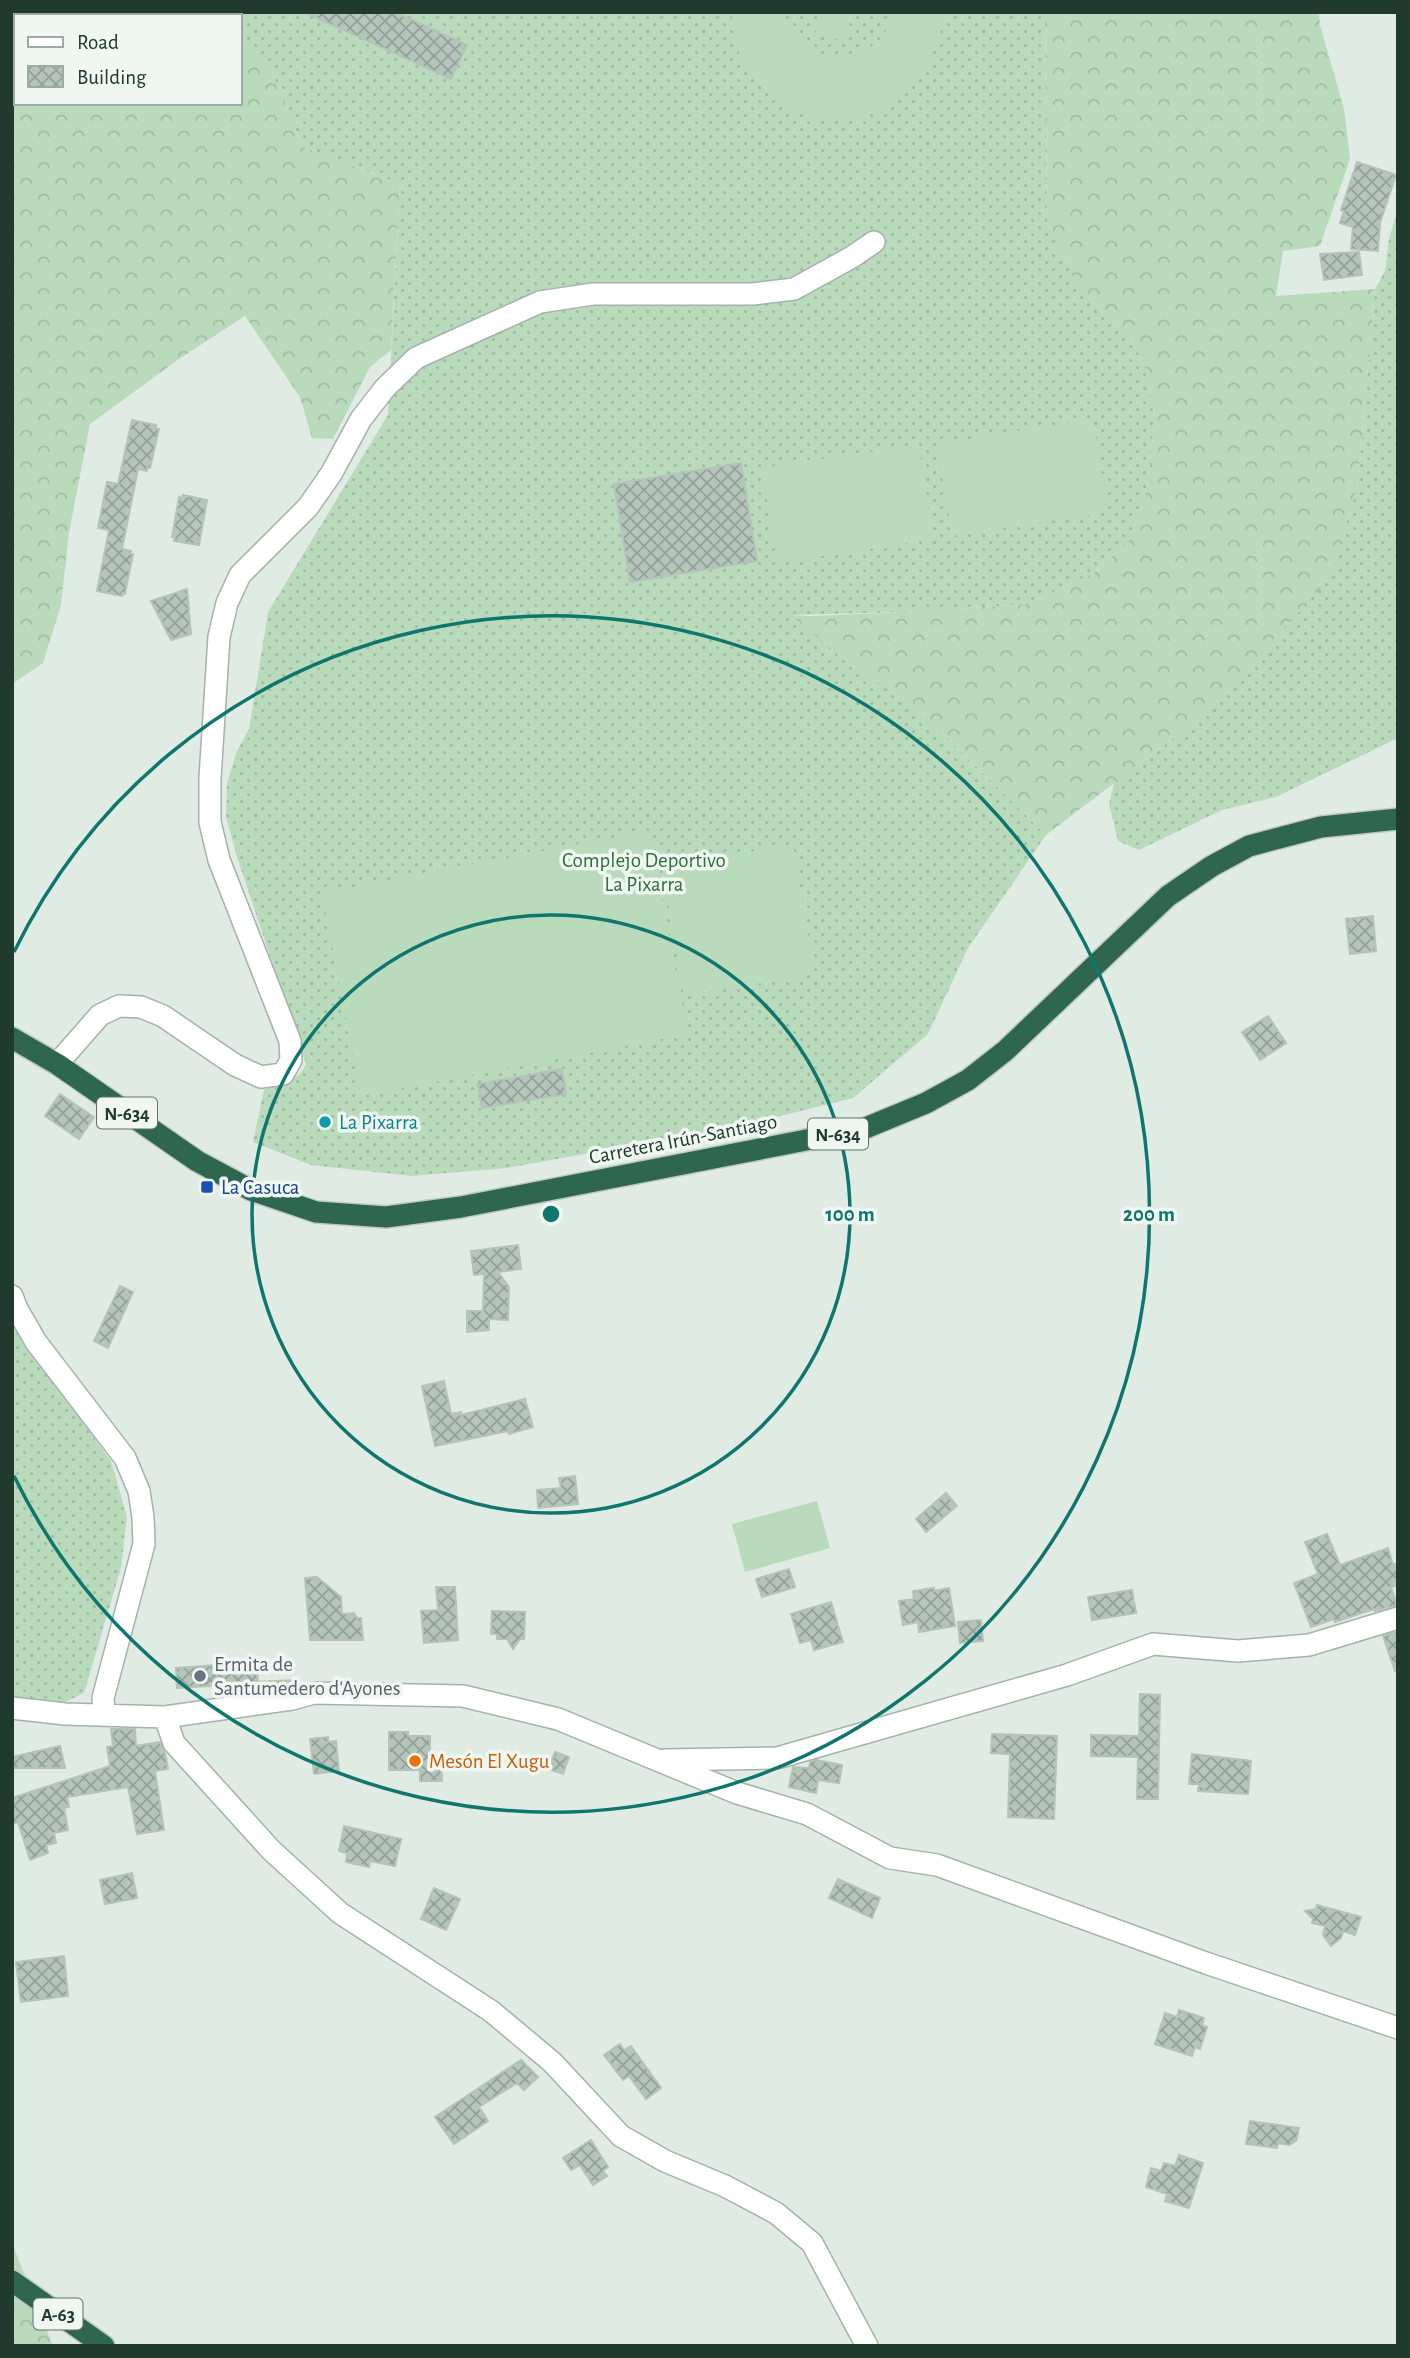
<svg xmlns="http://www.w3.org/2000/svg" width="1410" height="2358" font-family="'Alegreya Sans',sans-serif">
<defs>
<pattern id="grass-dots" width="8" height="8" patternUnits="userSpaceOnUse" patternTransform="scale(1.75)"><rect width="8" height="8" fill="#b9dbbc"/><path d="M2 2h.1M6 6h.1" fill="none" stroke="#9fbda2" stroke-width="1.8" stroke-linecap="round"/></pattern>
<pattern id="forest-crowns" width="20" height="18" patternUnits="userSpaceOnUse" patternTransform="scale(1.75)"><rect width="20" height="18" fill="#b9dbbc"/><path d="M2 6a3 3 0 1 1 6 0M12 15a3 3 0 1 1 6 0" fill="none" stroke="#9fbda2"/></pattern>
<pattern id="building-cross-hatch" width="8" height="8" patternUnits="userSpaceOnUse" patternTransform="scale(1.75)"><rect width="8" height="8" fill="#b6c5bc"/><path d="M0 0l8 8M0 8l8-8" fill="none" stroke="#94a199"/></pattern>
</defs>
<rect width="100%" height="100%" fill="#e0ebe4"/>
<path fill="url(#grass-dots)" d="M210,12H1045L1047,221L1079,290L1128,331L1147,373L1155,417L1147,488L1131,538L1094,573L1029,604L906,612L792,615L841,657L921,712L1046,835L968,948L928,1034L853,1098L731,1128L507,1168L412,1176L311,1165L253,1142L264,1090C282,1078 295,1087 306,1064L237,857L226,817L227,783L237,751L249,729L268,612L388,415L400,184L303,147L270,68L240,40V16H214Z
M1398,210V738L1276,797L1222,810L1139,850L1118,841L1109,804L1114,783L1189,726L1357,489L1375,289L1385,271L1389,238Z
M12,1326L111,1461L127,1517L121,1568L84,1693L63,1703L12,1697Z"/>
<path fill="url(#forest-crowns)" d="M12,12H210L214,16H16V103H240V40L270,68L303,147L400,184L391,350L370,367L333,439L312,438L300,397L245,316L179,359L90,424L69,532L61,605L43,663L12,684Z
M1045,12H1319L1320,25L1344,109L1350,159L1320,246L1283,251L1276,296L1375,289L1357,489L1330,578L1261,653L1189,726L1046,835L921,712L841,657L791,615L810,616L906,612L1029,604L1094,573L1131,538L1147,488L1155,417L1147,373L1128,331L1079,291L1047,221Z
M12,2243L53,2346H12Z"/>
<path fill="#b9dbbc" d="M732,12H784C794,52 841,73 874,45C885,36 890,25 894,12H946C938,42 928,70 905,92C839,156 730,101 732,12Z
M820,12H851L844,41L815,33Z
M1093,419L1108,512L952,536L937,444Z
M919,445L933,539L777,563L762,468Z
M649,831L688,1034L361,1096L322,893Z
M793,845L815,974L684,996L662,867Z
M817,1501L830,1548L745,1572L732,1524Z"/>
<path fill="url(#building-cross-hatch)" stroke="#b3c4b9" stroke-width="2" d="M304,12H395L467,45L451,79Z
M1357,162L1396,175L1380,223L1378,251L1351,249L1353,227L1340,223L1344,211L1341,210Z
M1359,252L1362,275L1324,280L1320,254Z
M132,420L156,425L155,428L159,429L150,468H147V471L138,469L122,549L131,551L130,554H133L125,594L122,593V596L97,591L109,530L98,528L107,482L118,484Z
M741,463L757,561L630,582L614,484Z
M183,495L207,500L199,545L174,541L175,537H172L179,497L182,498Z
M187,589L191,634L171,640L151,601Z
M1373,916L1376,951L1350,954L1346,919Z
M1268,1016L1286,1043L1260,1060L1242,1032Z
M562,1069L566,1094L482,1108L478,1084Z
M60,1094L94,1117L79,1139L45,1116Z
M518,1245L521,1269L498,1272L509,1287L508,1320L489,1319V1330L467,1332V1311H483L484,1274L474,1275L471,1251Z
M120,1286L133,1292L108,1348L94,1341Z
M444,1381L451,1414L461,1412V1415L525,1399L533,1427L509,1434L508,1431L435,1446L422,1386Z
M575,1476L578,1504L538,1508L537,1490L561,1488L559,1478Z
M946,1493L957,1506L926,1532L916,1519Z
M1327,1534L1340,1565L1388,1548L1393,1565L1398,1563V1585L1391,1587L1397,1605L1375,1611L1374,1609L1335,1622L1334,1619L1311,1627L1294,1583L1318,1574L1305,1542Z
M789,1569L795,1587L762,1597L756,1579Z
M317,1577L341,1597L342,1614L354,1613L357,1618H361L363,1640H310L305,1578Z
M436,1587H455L458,1640L424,1643L421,1611L438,1610Z
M934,1588V1591L949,1588L955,1626L919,1632L918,1622L903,1625L899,1601L914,1599L913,1591Z
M1132,1590L1136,1613L1092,1620L1088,1597Z
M831,1602L843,1642L814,1650L811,1640L800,1643L791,1614Z
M492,1611L525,1612L524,1639H520L513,1649L507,1639H497V1634H491Z
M981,1620L983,1641L960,1643L958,1622Z
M1398,1632V1671H1395L1383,1636Z
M256,1662L258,1682H253L298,1680L299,1684L245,1692L244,1684L177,1688L176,1668Z
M1140,1694L1160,1695L1158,1799H1137L1138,1757L1091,1756V1735L1139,1736Z
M111,1729H135L136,1746L160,1742L165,1753L168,1769L155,1771L164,1830L137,1834L128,1787L67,1797L69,1807L64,1808L68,1830L54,1833L56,1843L46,1845L48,1853L30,1860L18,1822L12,1824V1798L110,1766L107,1747L113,1746Z
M389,1732H408V1736H430V1756H441L442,1781H420V1770H389Z
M992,1734L1057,1736L1054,1819L1008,1817L1010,1754L991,1753Z
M328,1737V1742L336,1741L339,1771L314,1774L310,1739Z
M60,1746L65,1768H12V1757Z
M555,1752L569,1757L563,1774L548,1769Z
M1192,1754L1251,1761L1248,1794L1198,1791L1199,1784H1189Z
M816,1760L842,1765L839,1783L818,1780L816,1793L789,1787L793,1767L809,1768L810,1762Z
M344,1826L401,1839L395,1866L370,1861L369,1867L346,1862L347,1853L339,1851Z
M132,1873L137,1898L105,1904L100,1880Z
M838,1879L880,1898L872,1918L829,1898Z
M434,1888L460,1899L446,1930L421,1919Z
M1317,1905L1361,1917L1355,1935L1343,1931L1341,1938L1331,1946L1323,1935L1325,1926L1312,1923L1313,1919L1305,1911L1316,1909Z
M64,1956L68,1996L21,2002L16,1962Z
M1179,2010L1204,2018L1202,2025L1207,2027L1200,2049L1195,2047L1192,2056L1155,2044L1165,2013L1177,2017Z
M620,2044L624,2050L631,2046L661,2088L646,2099L629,2076L623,2080L604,2055Z
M521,2060L538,2077L524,2090L517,2083L479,2107L488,2121L454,2144L435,2117Z
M1250,2121L1299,2128L1296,2141L1289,2145L1278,2143L1277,2148L1246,2144Z
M591,2140L608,2167L603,2171L607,2176L593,2185L580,2165L571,2170L563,2158Z
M1179,2155L1203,2163L1189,2208L1165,2201L1167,2194L1146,2187L1151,2168L1161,2171L1164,2163L1175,2166Z"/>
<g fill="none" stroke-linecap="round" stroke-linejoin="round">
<g stroke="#a3b2aa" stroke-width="24">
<path id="minor" d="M57,1064L100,1015L119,1006L141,1007L163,1016L235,1065L261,1077L283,1074L291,1060L290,1041L219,860L210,822V778L219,637L227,603L240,575L308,507L331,474L361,419L385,388L416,358L540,302L593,294H753L794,289L852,257L874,242
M12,1296L17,1309L36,1342L125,1458L139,1491L143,1517L144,1544L103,1698L104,1714
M12,1708L65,1714L165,1717L292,1699L314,1693L463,1696L558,1719L737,1793L807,1814L890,1858L937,1865L1206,1963L1398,2028
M165,1717L174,1743L271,1850L340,1913L491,2011L552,2062L621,2136L665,2161L725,2186L776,2213L812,2243L867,2346
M665,1760L777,1758L1067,1675L1153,1644L1238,1651L1309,1645L1398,1618"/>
</g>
<g stroke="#c1c8c4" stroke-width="24">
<path id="highway" d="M12,1038L57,1064L197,1161L251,1190L316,1212L386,1217L461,1207L863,1129L926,1103L968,1080L1005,1051L1168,896L1212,866L1249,846L1321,827L1398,819
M12,2281L104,2346"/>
</g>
<use href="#minor" stroke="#fff" stroke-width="21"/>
<use href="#highway" stroke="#2e664f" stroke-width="21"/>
</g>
<g fill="none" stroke="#0f766e" stroke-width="3.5">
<circle cx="551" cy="1214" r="299"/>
<path d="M14 952A598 598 0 1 1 14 1476"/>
</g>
<circle fill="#0f9aa8" stroke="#f0f7f2" stroke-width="2.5" cx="325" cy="1122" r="7"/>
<rect fill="#1a4fb4" stroke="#f0f7f2" stroke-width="2.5" x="200" y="1180" width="14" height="14" rx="3.5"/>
<circle fill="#6b7280" stroke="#f0f7f2" stroke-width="2.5" cx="200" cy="1676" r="7"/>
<circle fill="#e8710a" stroke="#f0f7f2" stroke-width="2.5" cx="415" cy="1761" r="7"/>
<g text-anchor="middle" stroke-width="7" stroke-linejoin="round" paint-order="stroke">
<g fill="#f0f7f2" stroke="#5f7369" stroke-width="2">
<rect x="97" y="1097.5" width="60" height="31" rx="5"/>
<rect x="808" y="1118.5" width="60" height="31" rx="5"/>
<rect x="33.5" y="2298.5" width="49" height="31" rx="5"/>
</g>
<g font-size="19" font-weight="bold" fill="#213a2e">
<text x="127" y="1120">N-634</text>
<text x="838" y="1141">N-634</text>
<text x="58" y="2321">A-63</text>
</g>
<g font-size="21" fill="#2d7039" stroke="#f0f7f2">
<text x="644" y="867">Complejo Deportivo<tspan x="644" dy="24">La Pixarra</tspan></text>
</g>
<g font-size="21" fill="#0d838f" stroke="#f0f7f2" text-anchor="start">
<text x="339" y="1129">La Pixarra</text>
</g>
<g font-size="21" fill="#213a2e" stroke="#f0f7f2">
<text transform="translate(683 1139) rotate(-11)" y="7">Carretera Irún-Santiago</text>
</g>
<g font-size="21" fill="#164399" stroke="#f0f7f2" text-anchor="start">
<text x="221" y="1194">La Casuca</text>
</g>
<g font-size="21" fill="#5b616d" stroke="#f0f7f2" text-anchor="start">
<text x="214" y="1671">Ermita de<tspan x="214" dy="24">Santumedero d'Ayones</tspan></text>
</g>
<g font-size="21" fill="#c56008" stroke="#f0f7f2" text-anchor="start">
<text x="429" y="1768">Mesón El Xugu</text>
</g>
</g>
<circle cx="551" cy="1214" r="10" fill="#0f766e" stroke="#f0f7f2" stroke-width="3.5"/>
<g font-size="21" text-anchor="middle" font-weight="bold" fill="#0f766e" stroke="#f0f7f2" stroke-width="7" stroke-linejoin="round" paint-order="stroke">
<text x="850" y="1221">100 m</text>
<text x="1149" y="1221">200 m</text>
</g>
<rect width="1410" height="2358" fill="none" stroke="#213a2e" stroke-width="28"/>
<rect x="14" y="14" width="228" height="91" fill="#f0f7f2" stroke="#9daba4" stroke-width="2"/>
<rect x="28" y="37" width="35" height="10" fill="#ffffff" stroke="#9daba4" stroke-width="2"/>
<text x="77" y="49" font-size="21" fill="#213a2e">Road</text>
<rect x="28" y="66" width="35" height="21" fill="url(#building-cross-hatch)" stroke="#9daba4" stroke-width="2"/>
<text x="77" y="84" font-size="21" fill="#213a2e">Building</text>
</svg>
